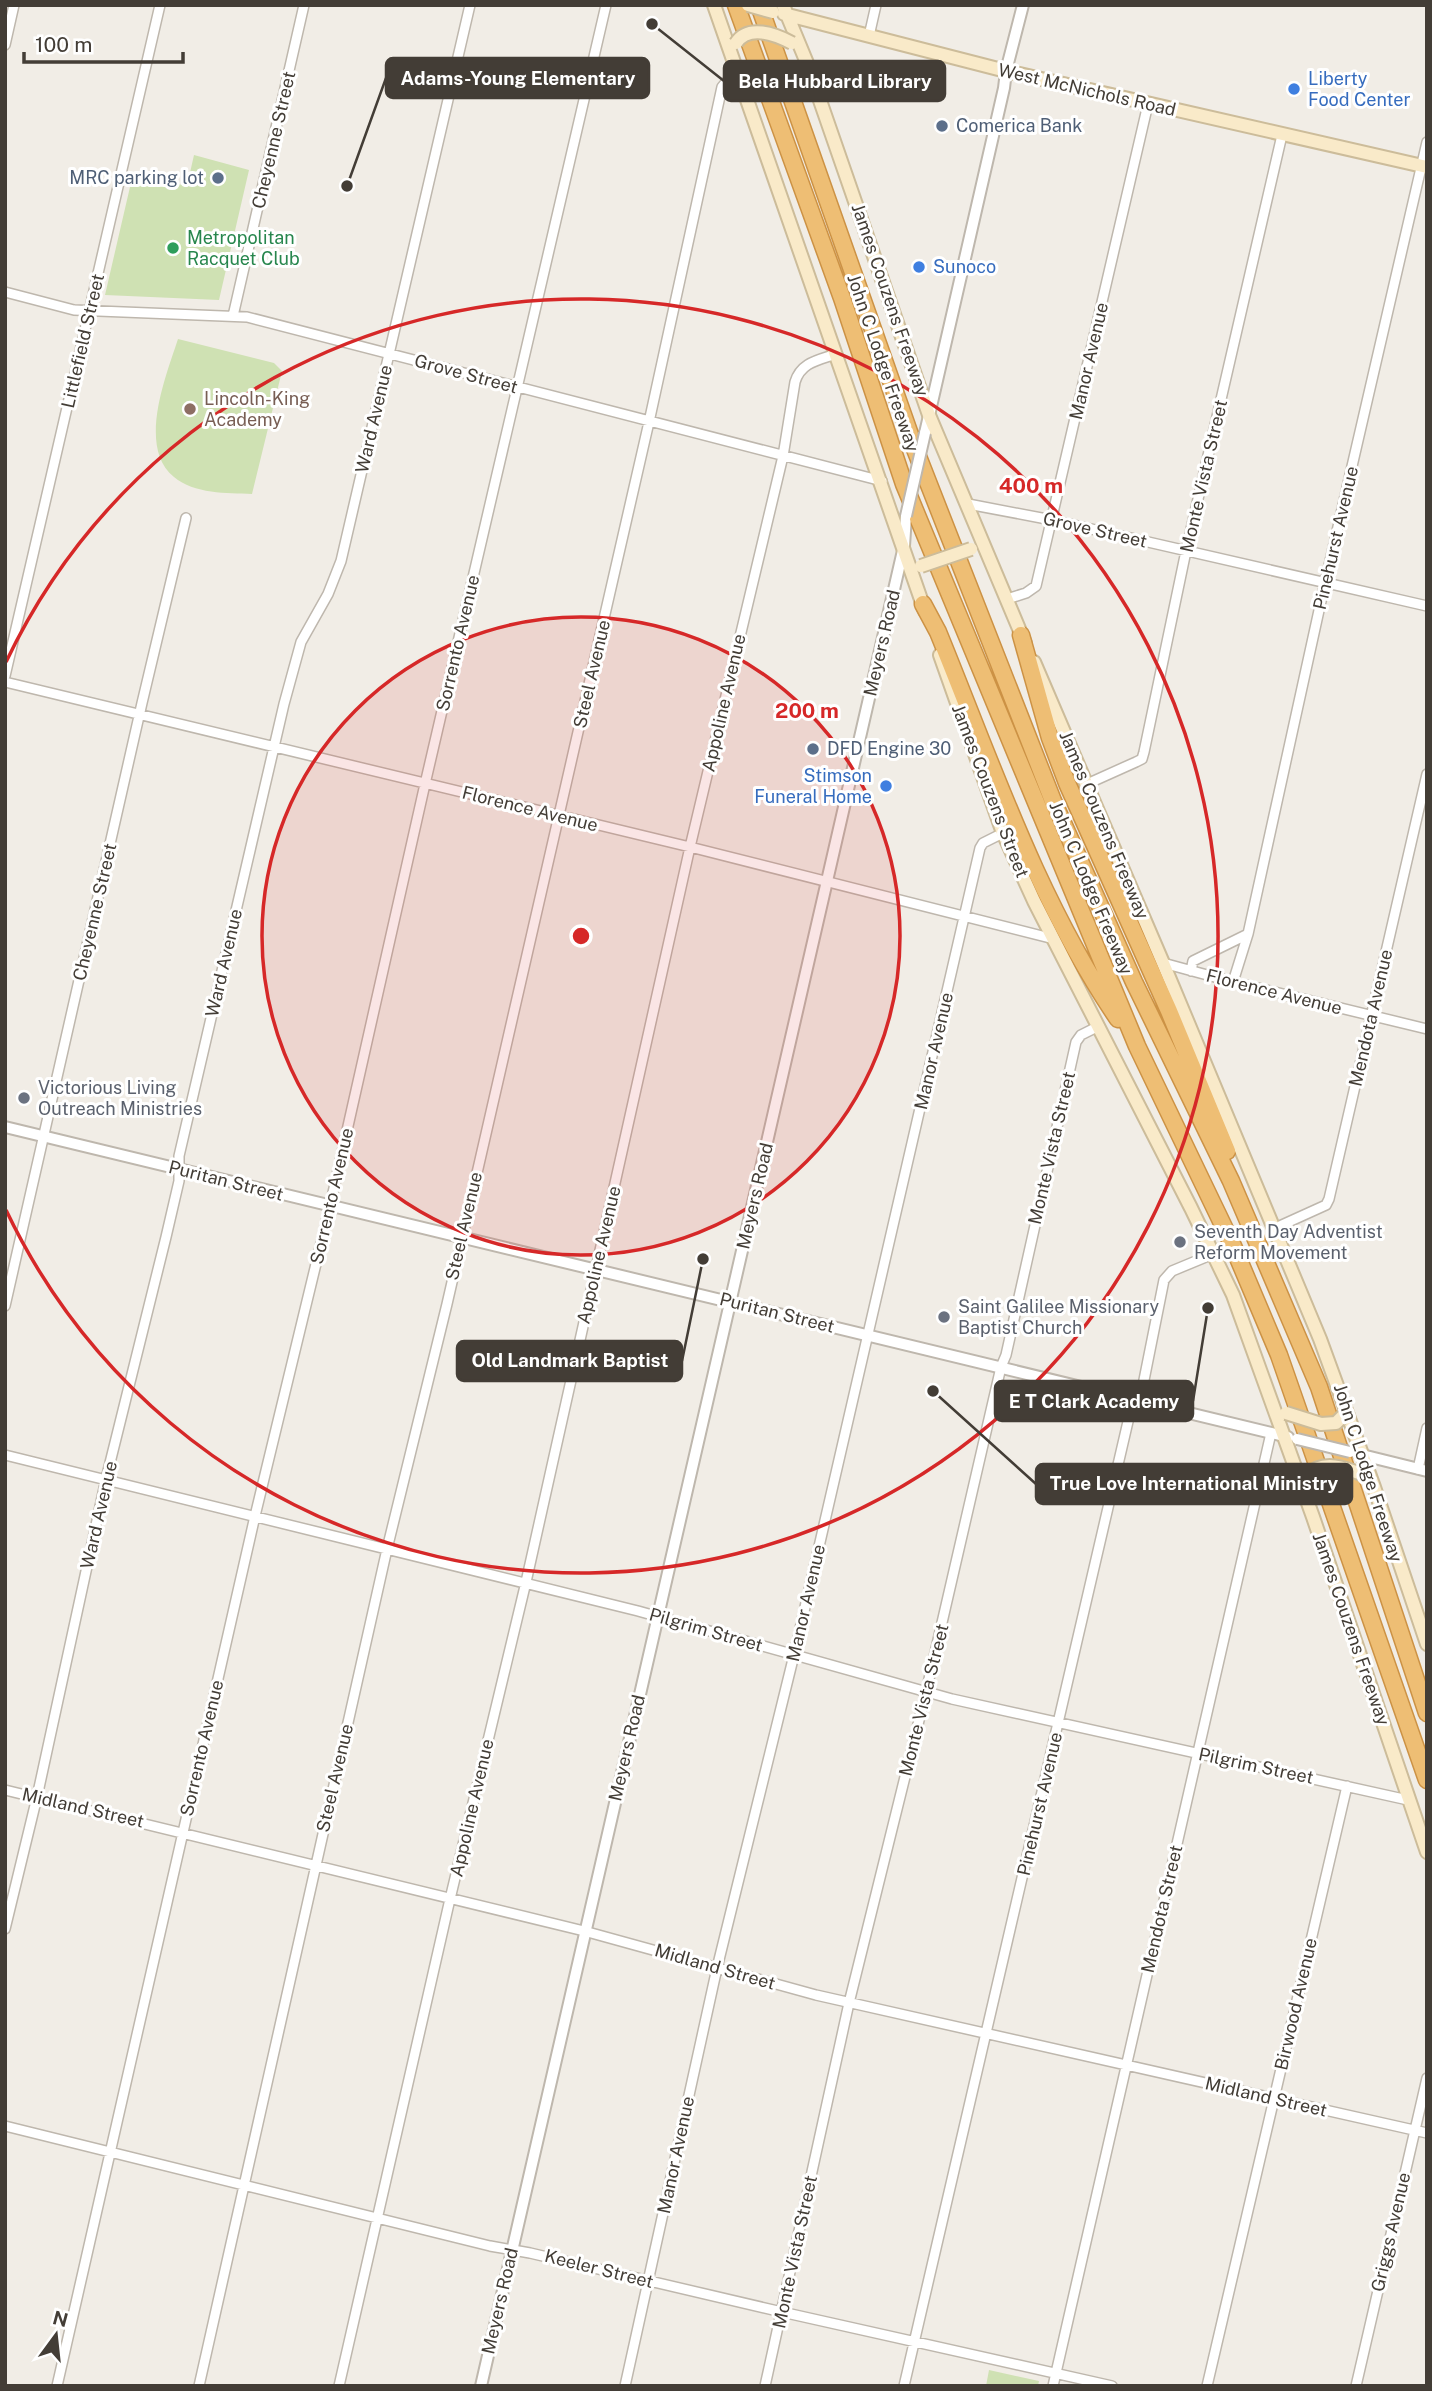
<svg xmlns="http://www.w3.org/2000/svg" width="1432" height="2391" font-family="'Public Sans',sans-serif">
<rect width="100%" height="100%" fill="#f1ede6"/>
<path fill="#cfe1b3" d="M194,155L249,170L219,300L105,295L133,174L187,186Z
M178,339L274,363L282,371L252,494C227,493 194,494 174,477C137,447 166,376 178,339Z
M989,2370L1039,2381L1038,2386H986Z"/>
<g fill="none" stroke-linecap="round" stroke-linejoin="round">
<g stroke="#beb7ad" stroke-width="12">
<path id="minor" d="M869,36L876,5
M5,45L14,5
M5,292L74,310L247,317L882,481
M233,316L304,5
M968,504L1052,520L1427,606
M1007,599L1026,593L1036,586L1148,104
M5,676L160,5
M5,682L690,847L1054,939
M1087,784L1136,762L1142,759L1144,752L1186,551L1282,135
M1163,963L1233,982L1427,1029
M1191,971L1193,961L1248,934
M1233,982L1248,934L1325,583L1427,142
M1273,1229L1326,1205L1329,1199L1427,774
M5,1306L142,703L186,518
M5,1455L638,1611L952,1699L1408,1800
M1418,1469L1427,1428
M5,1790L584,1931L816,1995L1427,2133
M5,1929L37,1797L106,1479L166,1237L179,1181V1156L284,704L301,642L328,594L341,561L470,5
M5,2126L490,2246L530,2253L782,2312L1112,2386
M57,2386L255,1516L330,1206L425,784L606,5
M199,2386L387,1549L447,1304L649,422L722,87L727,81L740,78
M339,2386L450,1899L526,1582L690,847L783,456L795,382C801,362 819,360 836,354
M625,2386L717,1968L794,1655L980,848L983,843L1003,833
M765,2386L849,2003L926,1692L1001,1367L1006,1355L1076,1042L1081,1035L1099,1026
M904,2386L1133,1400L1142,1390L1164,1280L1172,1271L1213,1254
M1053,2386L1271,1433
M1207,2386L1347,1786
M1356,2386L1427,2078"/>
</g>
<g stroke="#beb7ad" stroke-width="14">
<path id="tertiary" d="M925,433L1004,88L1006,71L1023,5
M5,1127L1288,1437
M1358,1454L1427,1471
M481,2386L904,546L906,516"/>
</g>
<g stroke="#ccbc9a" stroke-width="16">
<path id="secondary" d="M714,5L925,611
M783,5L807,63L929,415L1025,643
M784,14L1006,71L1427,167
M940,655L1003,833L1034,901L1191,1208L1233,1295L1313,1517L1427,1852
M1034,662L1163,963L1320,1339L1374,1487L1427,1644"/>
</g>
<g stroke="#cc9245" stroke-width="19">
<path id="motorway" d="M736,5L842,298L904,484L1137,1046L1233,1246L1279,1355L1427,1780
M759,5L915,449L1053,801L1134,982L1231,1181L1319,1387L1427,1713
M923,604L938,632C992,764 1037,900 1118,1019
M1021,635L1050,738L1067,783L1169,1011L1227,1151"/>
</g>
<use href="#minor" stroke="#fff" stroke-width="9"/>
<use href="#tertiary" stroke="#fff" stroke-width="10"/>
<use href="#secondary" stroke="#f9eac9" stroke-width="12"/>
<use href="#motorway" stroke="#eebe74" stroke-width="16"/>
<g stroke="#beb7ad" stroke-width="14" stroke-linecap="butt">
<path id="tertiary-bridge" d="M906,516L925,433
M1297,1439L1350,1452"/>
</g>
<g stroke="#ccbc9a" stroke-width="16" stroke-linecap="butt">
<path id="secondary-bridge" d="M748,5L773,12
M736,43C748,24 775,34 792,43
M921,566L971,549
M1286,1413L1321,1424L1336,1423L1344,1415
M1308,1475C1323,1459 1346,1468 1364,1475"/>
</g>
<use href="#tertiary-bridge" stroke="#fff" stroke-width="10"/>
<use href="#secondary-bridge" stroke="#f9eac9" stroke-width="12"/>
</g>
<circle cx="581" cy="936" r="319" fill="#d62828" fill-opacity=".12"/>
<g fill="none" stroke="#d62828" stroke-width="3.5">
<circle cx="581" cy="936" r="319"/>
<path d="M6 662A637 637 0 1 1 6 1210"/>
</g>
<g fill="#3f7fe0" stroke="#fff" stroke-width="2.5">
<circle cx="1294" cy="89" r="7"/>
<circle cx="919" cy="267" r="7"/>
<circle cx="886" cy="786" r="7"/>
</g>
<g fill="#5c6f8a" stroke="#fff" stroke-width="2.5">
<circle cx="942" cy="126" r="7"/>
<circle cx="218" cy="178" r="7"/>
<circle cx="813" cy="749" r="7"/>
</g>
<circle fill="#2e9e5b" stroke="#fff" stroke-width="2.5" cx="173" cy="248" r="7"/>
<circle fill="#8d6e63" stroke="#fff" stroke-width="2.5" cx="190" cy="409" r="7"/>
<g fill="#6b7280" stroke="#fff" stroke-width="2.5">
<circle cx="24" cy="1098" r="7"/>
<circle cx="1180" cy="1242" r="7"/>
<circle cx="944" cy="1317" r="7"/>
</g>
<g text-anchor="middle" stroke-width="6" stroke-linejoin="round" paint-order="stroke">
<g font-size="18" fill="#366cbe" stroke="#fff" text-anchor="start">
<text x="1308" y="85">Liberty<tspan x="1308" dy="21">Food Center</tspan></text>
<text x="933" y="273">Sunoco</text>
<text x="872" y="782" text-anchor="end">Stimson<tspan x="872" dy="21">Funeral Home</tspan></text>
</g>
<g font-size="18" fill="#433d36" stroke="#fff">
<text transform="translate(1087 90) rotate(13)" y="6">West McNichols Road</text>
<text transform="translate(274 140) rotate(-77)" y="6">Cheyenne Street</text>
<text transform="translate(890 300) rotate(71)" y="6">James Couzens Freeway</text>
<text transform="translate(83 341) rotate(-77)" y="6">Littlefield Street</text>
<text transform="translate(1089 361) rotate(-77)" y="6">Manor Avenue</text>
<text transform="translate(883 363) rotate(71)" y="6">John C Lodge Freeway</text>
<text transform="translate(466 374) rotate(15)" y="6">Grove Street</text>
<text transform="translate(374 419) rotate(-77)" y="6">Ward Avenue</text>
<text transform="translate(1204 476) rotate(-77)" y="6">Monte Vista Street</text>
<text transform="translate(1095 530) rotate(13)" y="6">Grove Street</text>
<text transform="translate(1336 538) rotate(-77)" y="6">Pinehurst Avenue</text>
<text transform="translate(458 643) rotate(-77)" y="6">Sorrento Avenue</text>
<text transform="translate(882 643) rotate(-77)" y="6">Meyers Road</text>
<text transform="translate(592 674) rotate(-77)" y="6">Steel Avenue</text>
<text transform="translate(724 703) rotate(-77)" y="6">Appoline Avenue</text>
<text transform="translate(990 791) rotate(69)" y="6">James Couzens Street</text>
<text transform="translate(530 809) rotate(14)" y="6">Florence Avenue</text>
<text transform="translate(1104 825) rotate(67)" y="6">James Couzens Freeway</text>
<text transform="translate(1091 888) rotate(67)" y="6">John C Lodge Freeway</text>
<text transform="translate(95 912) rotate(-77)" y="6">Cheyenne Street</text>
<text transform="translate(224 963) rotate(-77)" y="6">Ward Avenue</text>
<text transform="translate(1274 992) rotate(14)" y="6">Florence Avenue</text>
<text transform="translate(1371 1018) rotate(-77)" y="6">Mendota Avenue</text>
<text transform="translate(934 1051) rotate(-77)" y="6">Manor Avenue</text>
<text transform="translate(1052 1148) rotate(-77)" y="6">Monte Vista Street</text>
<text transform="translate(226 1181) rotate(14)" y="6">Puritan Street</text>
<text transform="translate(332 1196) rotate(-77)" y="6">Sorrento Avenue</text>
<text transform="translate(755 1196) rotate(-77)" y="6">Meyers Road</text>
<text transform="translate(464 1226) rotate(-77)" y="6">Steel Avenue</text>
<text transform="translate(599 1255) rotate(-77)" y="6">Appoline Avenue</text>
<text transform="translate(777 1313) rotate(14)" y="6">Puritan Street</text>
<text transform="translate(1368 1473) rotate(72)" y="6">John C Lodge Freeway</text>
<text transform="translate(99 1515) rotate(-77)" y="6">Ward Avenue</text>
<text transform="translate(806 1603) rotate(-77)" y="6">Manor Avenue</text>
<text transform="translate(1351 1629) rotate(71)" y="6">James Couzens Freeway</text>
<text transform="translate(706 1630) rotate(16)" y="6">Pilgrim Street</text>
<text transform="translate(924 1700) rotate(-76)" y="6">Monte Vista Street</text>
<text transform="translate(202 1748) rotate(-77)" y="6">Sorrento Avenue</text>
<text transform="translate(627 1748) rotate(-77)" y="6">Meyers Road</text>
<text transform="translate(1256 1766) rotate(12)" y="6">Pilgrim Street</text>
<text transform="translate(335 1778) rotate(-77)" y="6">Steel Avenue</text>
<text transform="translate(1040 1804) rotate(-77)" y="6">Pinehurst Avenue</text>
<text transform="translate(83 1808) rotate(13)" y="6">Midland Street</text>
<text transform="translate(472 1808) rotate(-77)" y="6">Appoline Avenue</text>
<text transform="translate(1162 1909) rotate(-77)" y="6">Mendota Street</text>
<text transform="translate(715 1967) rotate(16)" y="6">Midland Street</text>
<text transform="translate(1296 2004) rotate(-77)" y="6">Birwood Avenue</text>
<text transform="translate(1266 2097) rotate(13)" y="6">Midland Street</text>
<text transform="translate(676 2155) rotate(-78)" y="6">Manor Avenue</text>
<text transform="translate(1391 2232) rotate(-77)" y="6">Griggs Avenue</text>
<text transform="translate(795 2252) rotate(-78)" y="6">Monte Vista Street</text>
<text transform="translate(599 2269) rotate(14)" y="6">Keeler Street</text>
<text transform="translate(500 2301) rotate(-77)" y="6">Meyers Road</text>
</g>
<g font-size="18" fill="#4e5e75" stroke="#fff" text-anchor="start">
<text x="956" y="132">Comerica Bank</text>
<text x="204" y="184" text-anchor="end">MRC parking lot</text>
<text x="827" y="755">DFD Engine 30</text>
</g>
<g font-size="18" fill="#27864d" stroke="#fff" text-anchor="start">
<text x="187" y="244">Metropolitan<tspan x="187" dy="21">Racquet Club</tspan></text>
</g>
<g font-size="18" fill="#785e54" stroke="#fff" text-anchor="start">
<text x="204" y="405">Lincoln-King<tspan x="204" dy="21">Academy</tspan></text>
</g>
<g font-size="18" fill="#5b616d" stroke="#fff" text-anchor="start">
<text x="38" y="1094">Victorious Living<tspan x="38" dy="21">Outreach Ministries</tspan></text>
<text x="1194" y="1238">Seventh Day Adventist<tspan x="1194" dy="21">Reform Movement</tspan></text>
<text x="958" y="1313">Saint Galilee Missionary<tspan x="958" dy="21">Baptist Church</tspan></text>
</g>
</g>
<circle cx="581" cy="936" r="10" fill="#d62828" stroke="#fff" stroke-width="3.5"/>
<g font-size="21" text-anchor="middle" font-weight="bold" fill="#d62828" stroke="#fff" stroke-width="6" stroke-linejoin="round" paint-order="stroke">
<text x="1031" y="493">400 m</text>
<text x="807" y="718">200 m</text>
</g>
<path fill="none" stroke="#433d36" stroke-width="2.5" d="M347 186L386 78M652 24L724 81M703 1259L682 1361M1208 1308L1193 1401M933 1391L1036 1484"/>
<g fill="#433d36" stroke="#fff" stroke-width="2.5">
<circle cx="347" cy="186" r="7"/>
<circle cx="652" cy="24" r="7"/>
<circle cx="703" cy="1259" r="7"/>
<circle cx="1208" cy="1308" r="7"/>
<circle cx="933" cy="1391" r="7"/>
</g>
<g fill="#433d36" stroke="#433d36" stroke-width="2.5">
<rect x="386" y="58" width="263" height="40" rx="7"/>
<rect x="724" y="61" width="221" height="40" rx="7"/>
<rect x="457" y="1341" width="225" height="40" rx="7"/>
<rect x="995" y="1381" width="198" height="40" rx="7"/>
<rect x="1036" y="1464" width="316" height="40" rx="7"/>
</g>
<g font-size="19" text-anchor="middle" font-weight="bold" fill="#fff">
<text x="518" y="85">Adams-Young Elementary</text>
<text x="835" y="88">Bela Hubbard Library</text>
<text x="570" y="1367">Old Landmark Baptist</text>
<text x="1094" y="1408">E T Clark Academy</text>
<text x="1194" y="1490">True Love International Ministry</text>
</g>
<rect width="1432" height="2391" fill="none" stroke="#433d36" stroke-width="14"/>
<g transform="translate(56 2335) rotate(15)" stroke="#ffffff" stroke-width="5" paint-order="stroke">
<path d="M0-5L12 26L0 18L-12 26Z" fill="#433d36"/>
<text y="-10" font-size="19" font-weight="bold" text-anchor="middle" fill="#433d36">N</text>
</g>
<path d="M24 52v10h159v-10" fill="none" stroke="#433d36" stroke-width="3.5"/>
<text x="35" y="52" font-size="21" fill="#433d36" stroke="#ffffff" stroke-width="5" paint-order="stroke">100 m</text>
</svg>
